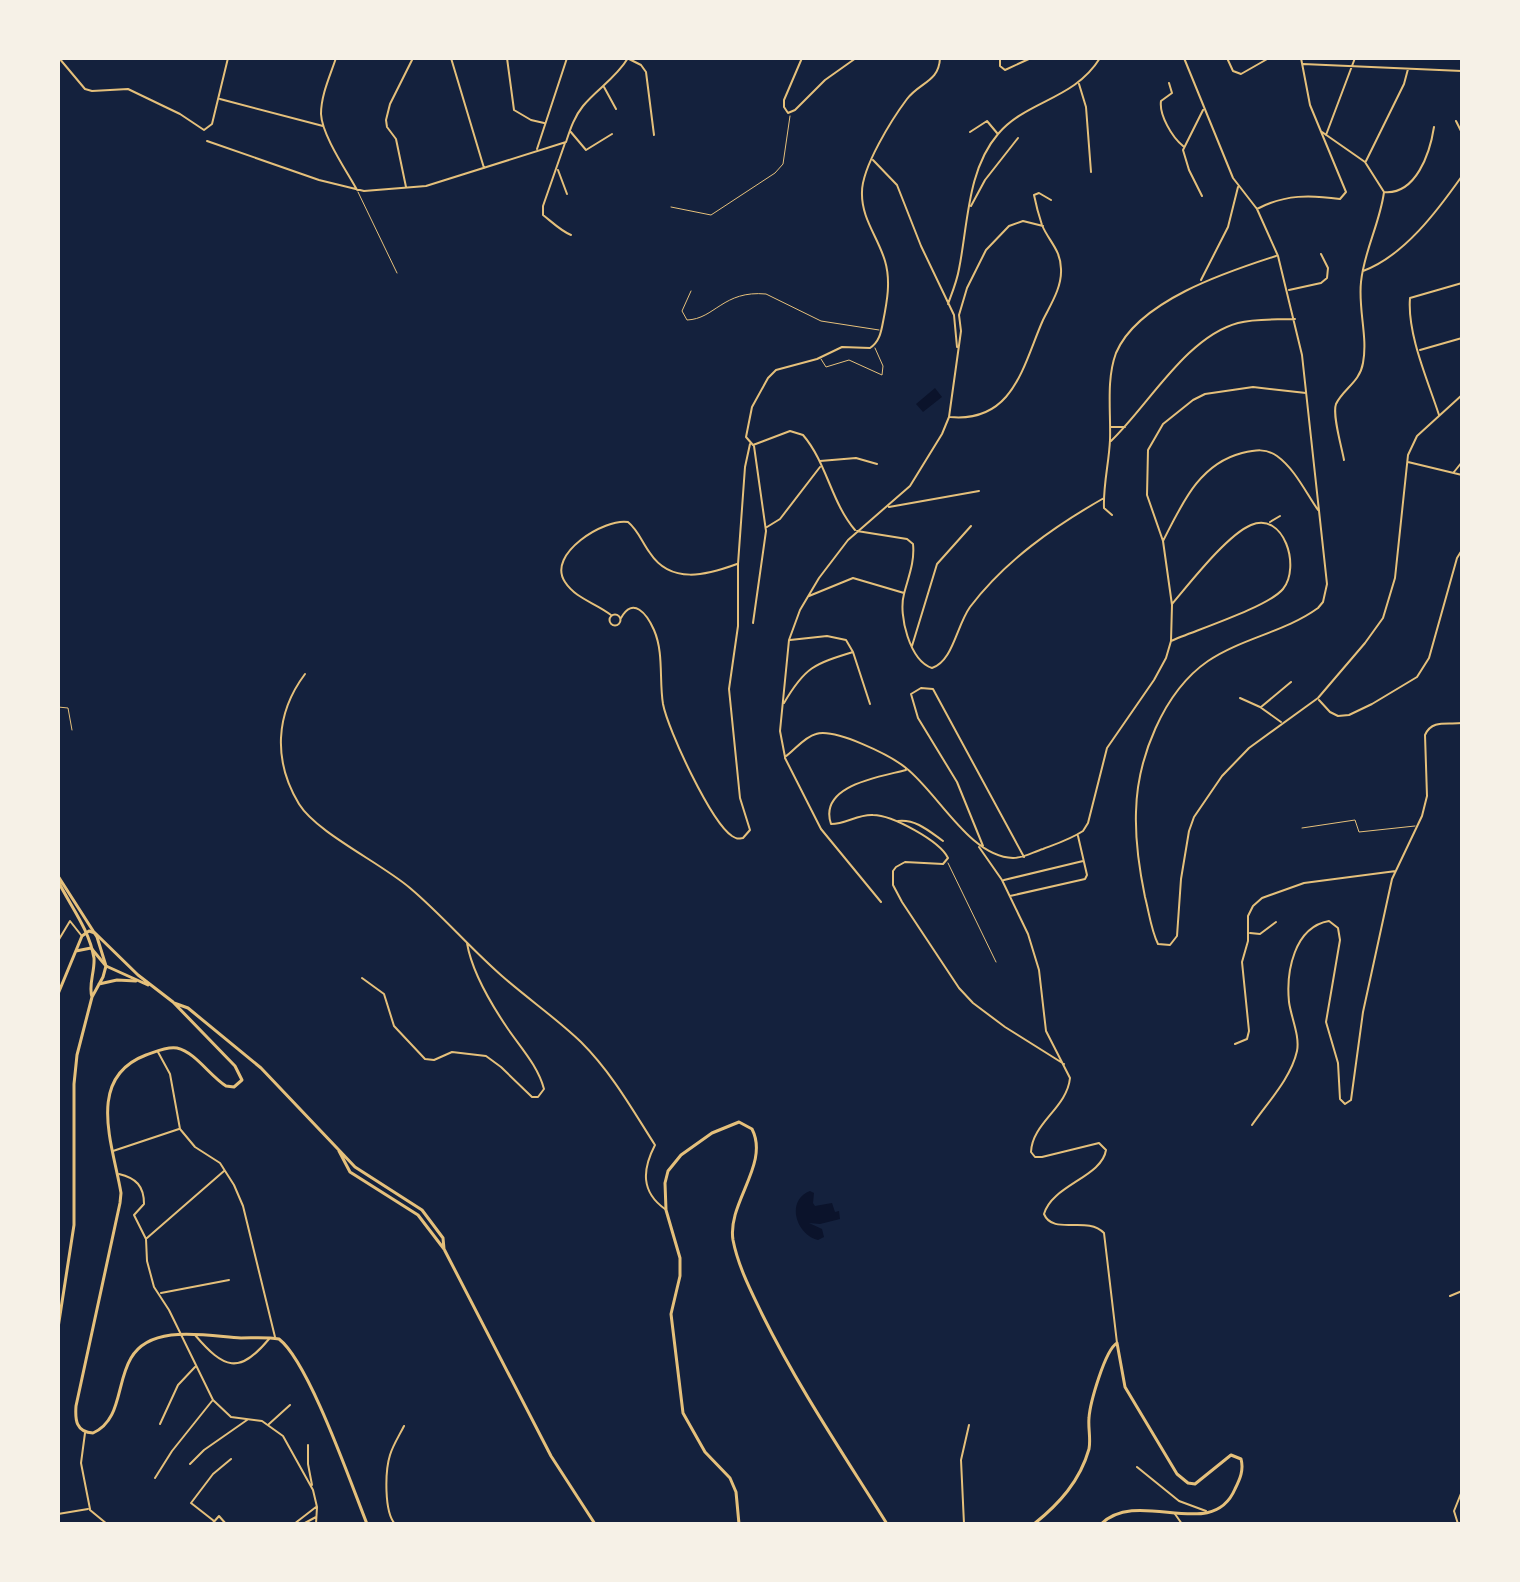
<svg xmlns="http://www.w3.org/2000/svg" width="1520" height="1582" font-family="'Fira Sans',sans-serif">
<rect width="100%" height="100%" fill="#14213d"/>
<path fill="#0b132b" d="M935,388L942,397L923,412L916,404Z
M810,1191L814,1193L813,1203L815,1206L832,1203L835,1212L839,1211L840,1219L820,1224L809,1223L822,1229L824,1237L818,1240C795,1234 786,1200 810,1191Z"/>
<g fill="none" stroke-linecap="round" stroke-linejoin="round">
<path stroke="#e5c07b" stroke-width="1" d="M358,192L397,273
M671,207L711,215L775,173L783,164L790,116
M691,291L682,311L687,320C715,319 723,290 766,294L821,321L879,330
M821,359L826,367L849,360L882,375L883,366L875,348
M58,707L68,708L72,730
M1302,828L1355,820L1359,832L1415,826
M948,863L996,962"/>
<path stroke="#e5c07b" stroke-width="2" d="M59,58L85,89L92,91L128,89L180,114L204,130L212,124L228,58
M336,58C330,76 321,95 321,114C322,135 346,170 357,190
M451,58L484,168
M507,58L514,110L531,120L544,123
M802,58L784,100V107L788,113L795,110L825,80L856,58
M1000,58V66L1005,70L1031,58
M1184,58L1233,178L1257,209L1278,256L1302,355L1327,584L1323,602L1318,608C1285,632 1242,638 1208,661C1163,692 1137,759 1136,812C1135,841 1139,868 1145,897C1149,912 1151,930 1158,944L1170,945L1177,936L1181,879L1189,831L1194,817L1222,776L1249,748L1318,698L1365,643L1383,618L1395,578L1408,455L1417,436L1462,395
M1227,58L1233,71L1241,74L1269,58
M629,59L641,65L646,72L654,135
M1303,64L1462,71
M1169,83L1172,93L1161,101C1159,115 1172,137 1183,146
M1079,84L1086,107L1091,172
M604,87L616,109
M220,99L323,126
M1456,121L1462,133
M570,131L586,150L612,134
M970,132L987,121L997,133
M1322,132L1365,162L1384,192C1380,223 1364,251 1361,282C1358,309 1368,337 1363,363C1360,382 1343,389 1336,404C1332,415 1342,448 1344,460
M1326,135L1355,58
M207,141L319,180L364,191L426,186L566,142C570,130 574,117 583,106C597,89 616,78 628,58
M565,143L543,206V215C552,222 561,231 571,235
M537,149L567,58
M873,160L897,185L921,246L954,315L957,347
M1366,161L1404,84L1408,69
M558,170L567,194
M406,187L396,139L387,127L386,120L390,104L413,58
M1384,192C1416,195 1430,153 1434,127
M1202,196L1189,170L1183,150L1203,110
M971,206L985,180L1018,138
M1257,209C1285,194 1311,195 1340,199L1346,192L1310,105L1301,58
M1043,226L1023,221L1009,226L986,250L967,288L959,315L961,331L949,417L942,434L910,486L848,540L819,578L800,610L789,640L780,731L785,757C795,750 804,737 816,734C835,728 890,755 906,768V770C880,777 818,785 831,824C846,824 858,814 873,815C892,815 940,841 948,858L943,864L905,862L896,867L893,871V885L902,902L959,988L973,1003L1005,1027L1064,1064
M1363,271C1404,256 1438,210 1462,176
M1201,280L1228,227L1238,187
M1289,290L1321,283L1327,278L1328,268L1321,254
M948,304C952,293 957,281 959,269C968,225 967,170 998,134C1027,100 1074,100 1100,58
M1420,350L1462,338
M1439,415C1428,381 1407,334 1410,298L1462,283
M950,417C1014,423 1023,365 1043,320C1051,304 1062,287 1061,269C1061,250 1048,240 1042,225C1039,216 1036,205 1034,195L1039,193L1051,200
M1111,427H1125
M1111,441C1148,406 1186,337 1238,323C1256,318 1276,320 1295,319
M820,461L856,458L877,464
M1408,462L1462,475
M1454,472L1462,462
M889,507L979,491
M1112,515L1104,508C1103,485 1109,463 1110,440C1111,412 1106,380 1116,353C1138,301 1226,272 1276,256
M1270,522L1280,516
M767,527L780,519L820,467
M855,530C831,502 827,463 803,435L790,431L753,445L746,437L752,407L768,378L776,370L817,359L842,347L870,348C879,342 881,333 883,322C887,302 891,281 885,261C878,237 861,218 862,192C862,167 892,119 907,99C920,82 939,82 940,58
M857,531L907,539L913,544C915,562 908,578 904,594C898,615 910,661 932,668C953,661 956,627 970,607C1005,561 1053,527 1104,498
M1163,541C1182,504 1199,464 1242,453C1255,450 1266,448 1277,456C1295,469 1306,493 1318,510
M809,596L853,578L904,593
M609.5 620a5.5 5.5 0 1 1 11 0a5.5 5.5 0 1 1-11 0Z
M611,615C596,603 576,599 565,582C546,554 605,518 628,522C638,530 642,542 650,553C671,585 707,575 737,564
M621,618C633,596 647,614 654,630C664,653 659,680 663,704C668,730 711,822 732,836C737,839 737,839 743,838L750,830L740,798L729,689L738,626V564L745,467L750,444
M753,623L766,531L754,446
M790,640L827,636L846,640L853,652L870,704
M1171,641C1196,630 1268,607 1283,589C1301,567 1284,511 1251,525C1227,535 1190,583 1172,604
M912,646L937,564L971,526
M305,674C275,714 273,761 299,804C317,833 381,863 410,888C442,915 470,948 502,976C528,999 556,1018 581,1042C612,1073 632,1109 655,1145C642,1170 641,1192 665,1209
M1240,698L1260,707L1281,722
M1319,700L1330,712L1338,716L1349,715L1372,704L1417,677L1429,658L1457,558L1462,550
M784,703C805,667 814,664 853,652
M1261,707L1291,682
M785,758L821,829L881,902
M906,768C938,793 970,857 1013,858C1024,858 1033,852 1043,849C1056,844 1071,839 1083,831L1088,823L1107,748L1154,680L1166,658L1171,641L1172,605L1163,541L1147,495L1148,450L1163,424L1193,400L1205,394L1253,387L1306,393
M898,821C916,819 929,831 943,841
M983,846L957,782L918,718L911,694L921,688L933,689L1024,857
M979,847L1002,880L1028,934L1039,970L1046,1031L1070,1078C1067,1108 1032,1123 1031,1152L1035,1157H1042L1099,1143L1106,1150C1102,1177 1052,1185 1044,1214C1053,1236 1087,1215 1104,1233L1117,1343
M1004,880L1083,861
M1010,896L1085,879L1087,875L1078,836
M1250,933L1260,934L1276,922
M58,941L70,921L81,935
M362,978L384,994L394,1026L425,1059L434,1060L452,1052L486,1056L501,1067L532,1097H538L544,1089C538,1066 521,1048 508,1029C491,1004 472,973 467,943
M1235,1044L1247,1039L1249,1031L1242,962L1248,941V916L1253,906L1262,898L1304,883L1396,871
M158,1052L170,1074L180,1129L195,1147L220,1163L234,1185L243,1206L275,1337
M1252,1125C1268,1102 1291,1078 1297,1051C1300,1036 1291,1017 1289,1002C1286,972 1294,927 1329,921L1338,928L1340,940L1326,1022L1338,1063L1340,1099L1345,1104L1351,1100L1363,1012L1392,879L1422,816L1427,796L1425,735C1432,719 1448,725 1462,723
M113,1151L179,1129
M119,1174C136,1178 144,1186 144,1204L134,1215L146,1239L147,1261L154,1287L169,1310L213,1400L231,1417L262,1421L283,1436L313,1490L317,1507L316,1524
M147,1238L224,1171
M161,1293L229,1280
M1450,1296L1462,1291
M195,1335C224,1369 239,1375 269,1339
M160,1424L178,1385L195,1367
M269,1424L290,1405
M85,1433L81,1463L90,1509
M308,1445V1464L312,1485
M190,1464L204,1450L247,1420
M1137,1467L1179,1501L1206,1511
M155,1478L172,1451L212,1401
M90,1510L107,1524
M58,1514L88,1509
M1175,1514L1182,1524
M214,1521L191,1503L213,1474L231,1459
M212,1524L219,1516L226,1524
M294,1524L316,1507
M303,1524L316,1517
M395,1524C384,1512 385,1471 390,1455C393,1445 399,1436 404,1426
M964,1524L961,1460L969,1425
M1458,1524L1454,1511L1462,1491"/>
<path stroke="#e5c07b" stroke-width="3" d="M76,951L91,948L106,966L148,985
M58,994L82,936L89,931L95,933L138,975L173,1002L235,1066L242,1080L234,1087L226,1086C210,1076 195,1052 177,1048C167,1046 155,1052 146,1055C85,1078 113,1145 121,1193L120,1203L76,1406C75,1420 76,1432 93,1433C122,1420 116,1383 131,1358C151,1323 208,1336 241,1338C254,1338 267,1337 279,1339C309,1362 351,1484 367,1524
M174,1003L188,1008L261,1068L355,1167L422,1210L443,1238L444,1249
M339,1151L350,1172L418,1215L444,1249L551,1456L595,1524
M739,1524L736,1492L730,1478L705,1452L683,1413L671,1314L680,1276V1258L666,1210L665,1183L668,1171L681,1155L712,1133L739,1122L752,1129C770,1164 727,1203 733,1240C738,1266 751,1291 762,1314C798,1387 844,1455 887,1524
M1034,1524C1059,1504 1080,1481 1089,1449C1091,1439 1088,1428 1089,1418C1090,1403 1105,1350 1117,1343
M1101,1524C1139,1487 1212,1543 1235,1489C1240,1479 1244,1470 1241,1459L1231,1455L1195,1484L1188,1483L1177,1474L1125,1387L1117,1343"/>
<path stroke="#e5c07b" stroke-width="3" d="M58,876L97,937L106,966L103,977L92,997L77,1055L74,1084V1225L58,1328
M58,881C71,907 89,929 94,958C95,972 88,985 92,997
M99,984L117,980L136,981"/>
</g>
<rect width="1520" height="1582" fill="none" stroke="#f6f1e7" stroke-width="120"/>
</svg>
